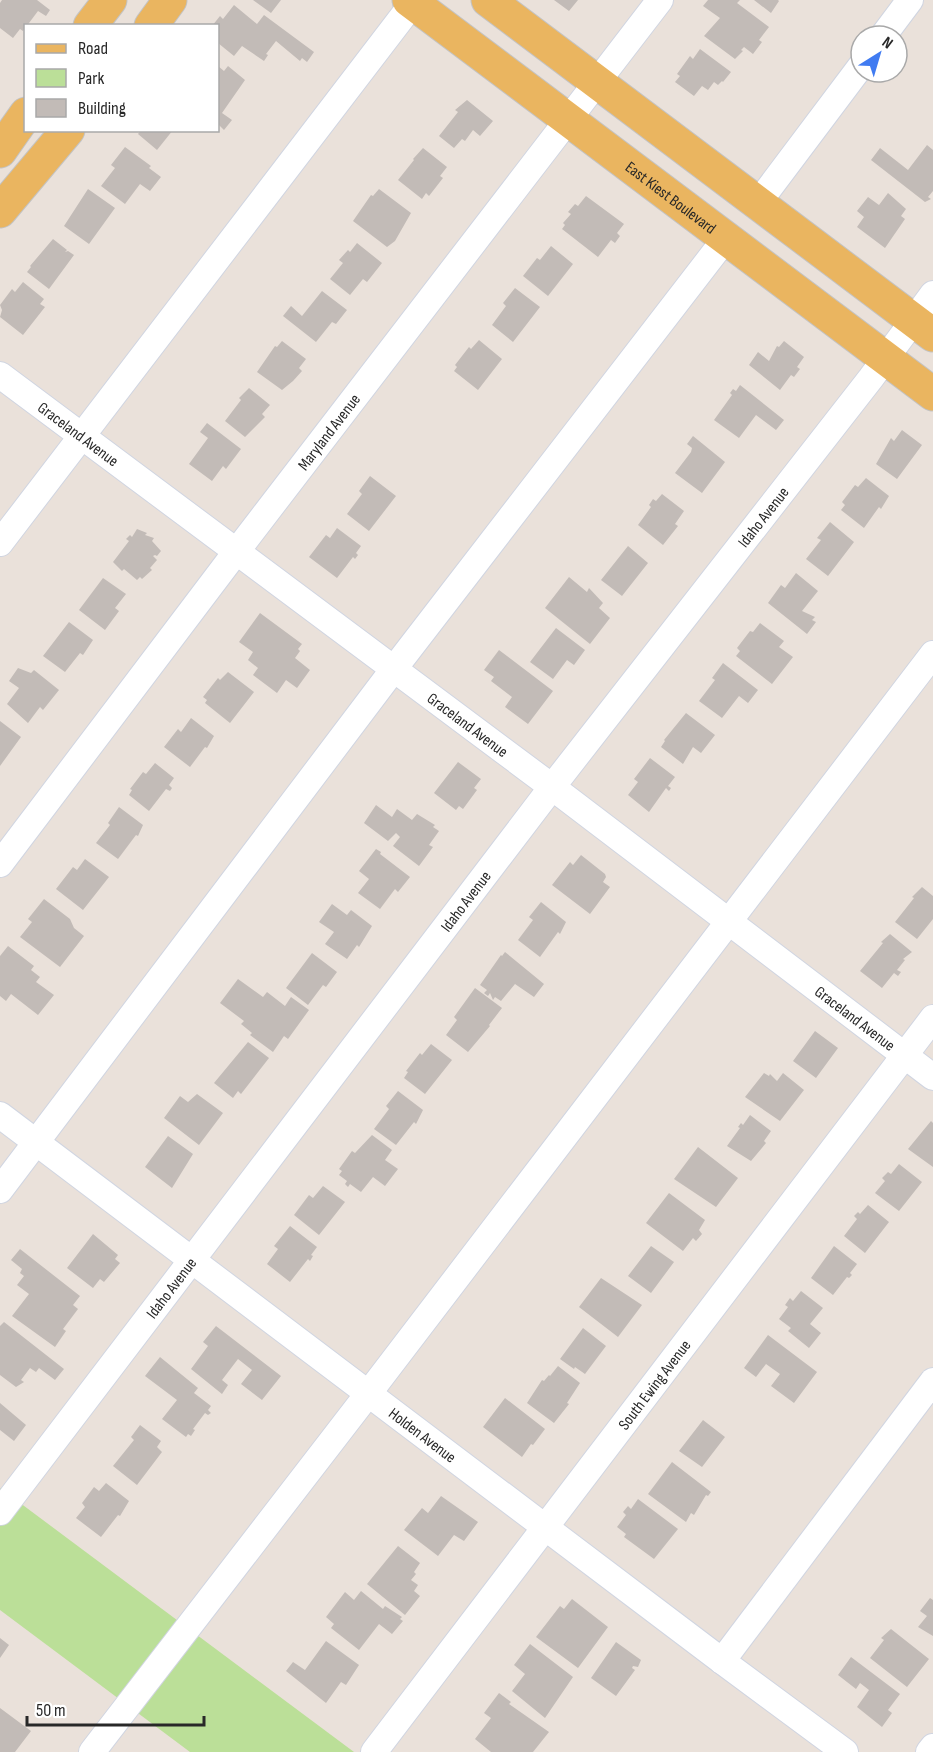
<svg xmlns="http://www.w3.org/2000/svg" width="933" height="1752" font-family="'Sofia Sans Condensed',sans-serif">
<rect width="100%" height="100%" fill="#eae1da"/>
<path fill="#bbdf98" d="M0,1488L354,1752H190L0,1610Z"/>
<path fill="#c2bbb7" d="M2,0H37L50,10L46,16L38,11L23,31L20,29L13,38L0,28V3Z
M253,0H281L271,13Z
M554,0H578L569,11Z
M708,0H740L737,3L769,27L759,40L762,42L753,54L744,47L741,50L743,51L735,59L704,36L720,18L703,6Z
M754,0H778L779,1L771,13Z
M234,5L257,24L264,15L314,52L307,62L302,58L300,61L276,41L266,54L268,55L264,61L242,46L234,56L218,43V26H212L220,16L223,19Z
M700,49L731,72L723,82L722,81L718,85L714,82L708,90L702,86L694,96L675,82L680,76L677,74L690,56L693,59Z
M218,66L224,71L228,66L245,80L222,113L232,120L224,130L218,124Z
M467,100L493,121L480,136L473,130L465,141L462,139L454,148L439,136L458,112L455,110Z
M141,130H173L157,150L138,134Z
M927,145L933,150V191L928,197L931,199L925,202L871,160L880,148L908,170Z
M125,147L151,166L149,168L161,177L150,191L140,184L125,204L101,186L115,168L111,165Z
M423,148L447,167L440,176L443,178L429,196L426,193L422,199L398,180L414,160L413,159Z
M88,189L115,208L89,244L64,226Z
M379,189L411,213L395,241L387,247L353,221L371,195L373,196Z
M888,193L906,209L901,216L905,219L885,248L857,227L864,217L857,211L868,197L879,205Z
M586,196L624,224L617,233L620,236L615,243L611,240L598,257L562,229L565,225L563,223L571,214L568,212L575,204L578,206Z
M53,239L67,250L65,252L68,251L74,255L49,289L27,272L31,267L30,266Z
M357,243L382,263L367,282L363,279L350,295L330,279L343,263L339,260L348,250L350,252Z
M551,246L573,264L548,296L523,276L537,258L540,260Z
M23,282L44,299L40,304L45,307L23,335L0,317L2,310L0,305L12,289L15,292Z
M515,288L540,307L513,342L492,325L506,306L503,303Z
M322,291L347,310L336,324L332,322L316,342L283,316L291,306L302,316Z
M479,340L502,359L478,390L454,371L457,367L455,365L469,347L471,349Z
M282,341L306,359L299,368L302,371L293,381L282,390L257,372L275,346L277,347Z
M784,341L804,357L797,367L800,369L794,377L791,375L780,390L749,365L758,352L769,361L777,346L779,347Z
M740,385L784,420L776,430L756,415L739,438L714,420L732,395L730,393L733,389L736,391Z
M249,388L270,405L262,414L265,417L245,437L225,421L241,400L239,398Z
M207,423L241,449L226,469L223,466L212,481L189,464L208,438L200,432Z
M902,430L922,445L897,479L876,464L891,438L894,441Z
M693,436L725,462L702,493L675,473L691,452L692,448L687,444Z
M370,476L396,496L369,531L347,514L362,494L359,491Z
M866,478L889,496L881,509L879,507L864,528L841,510L845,505L842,502L855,485L858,487Z
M662,494L684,511L675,524L678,526L663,545L638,525L651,507L649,505L653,499L656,501Z
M830,522L854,542L828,576L806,559L821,540L817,538Z
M337,528L361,546L356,553L358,555L355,559L353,557L337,578L309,557L326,535L330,538Z
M137,529L147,533L145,535L154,538L152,541L161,551L157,556L155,555L153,556L157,560L150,568L152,570L142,579L140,577L137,580L124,569L122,571L113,562L129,541L126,539L130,535L132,537Z
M628,546L648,563L622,596L601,580Z
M796,573L818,591L802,611L815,617L812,620L816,622L807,634L768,603L781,585L785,588Z
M569,577L587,592L589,588L603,603L599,608L610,618L590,644L545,608Z
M103,578L126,594L115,608L119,611L105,630L79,610Z
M260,613L302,644L298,649L300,651L295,658L310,670L297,688L286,680L277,693L253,675L258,668L248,660L253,652L239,642Z
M69,622L93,640L83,655L80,653L65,672L43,656Z
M760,623L784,641L779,647L793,657L772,684L736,656L740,651L737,648L750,631L753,632Z
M556,628L585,650L574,665L567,660L553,679L530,662Z
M499,650L553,691L528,724L505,707L512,697L491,681L494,677L484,670Z
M723,663L758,690L748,703L739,696L722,718L699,701L715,680L712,678Z
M18,668L31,673L34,670L59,690L43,710L40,707L28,723L7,704L19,688L9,681Z
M228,672L254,692L230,723L205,703L207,700L203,697L218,678L220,680Z
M686,713L715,735L701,753L693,747L683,764L661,747L665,741L664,740Z
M191,718L214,736L207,748L205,747L190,767L164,747L178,729L181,732Z
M0,721L21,737L0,766Z
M650,758L675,777L668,786L671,788L669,791L666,788L649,812L628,795L638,782L634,779Z
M458,762L481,779L474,788L477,790L463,809L459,806L456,810L434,793Z
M155,763L174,778L169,785L172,788L170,791L166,789L149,811L129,795L132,790L130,789L143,772L146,774Z
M376,805L392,817L397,809L412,820L417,814L435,825L433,827L439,831L429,845L433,847L419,866L393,846L400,837L396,833L388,841L364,823Z
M119,807L143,825L138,836L136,835L118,859L96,843L110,825L108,823Z
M376,849L381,852L380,854L410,877L398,892L395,889L380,909L358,893L369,879L359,871Z
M581,855L605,874L606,877L603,882L610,887L590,914L552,885L570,862L573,865Z
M85,859L109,877L83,910L56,889L73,867L77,870Z
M922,887L933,896V919L917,939L895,922L914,898L912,897Z
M44,899L70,919L74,928L84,936L60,967L20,937L32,922L28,919Z
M541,902L566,922L560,934L558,932L540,957L518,940L533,920L529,917Z
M332,904L347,915L351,910L372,926L359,947L357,945L347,959L325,944L334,932L319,922Z
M890,934L912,952L903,959L905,960L897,970L901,972L898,976L894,973L882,988L860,971L883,943L881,942Z
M8,946L34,966L31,970L40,977L36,982L54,995L38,1015L11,994L6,1001L0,996V956Z
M505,952L544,984L534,997L515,984L501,1001L495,997L493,1000L490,993L488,996L484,993L487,990L480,985L501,955L502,956Z
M312,953L337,972L326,987L323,985L308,1005L286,988Z
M238,979L263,997L267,992L285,1006L291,997L309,1010L288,1039L284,1036L273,1052L250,1035L252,1033L241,1024L244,1021L220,1003Z
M475,988L502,1008L489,1025L490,1026L468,1052L446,1035L457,1020L454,1017Z
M815,1031L838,1048L816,1078L793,1061Z
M248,1042L269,1058L241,1094L238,1091L233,1098L214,1083Z
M431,1044L452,1060L425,1094L404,1078L408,1072L406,1071L420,1053L422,1055Z
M764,1073L769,1076L770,1074L777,1081L783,1073L804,1090L780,1121L745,1097Z
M398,1091L423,1110L416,1124L414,1122L396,1145L374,1129L389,1109L386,1106Z
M197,1094L223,1113L199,1145L164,1118L180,1096L188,1102Z
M750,1115L771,1131L764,1141L766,1143L751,1161L727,1146L740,1128L738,1127L741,1123L743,1125Z
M931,1121L933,1123V1167L908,1149Z
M372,1135L392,1150L385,1160L398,1169L385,1186L373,1177L361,1192L350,1184L348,1187L345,1184L347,1181L339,1175L342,1171L339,1169L352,1151L355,1153Z
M168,1136L193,1154L172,1188L145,1167Z
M698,1147L738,1178L716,1207L674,1179Z
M899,1164L922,1182L899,1211L875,1193L885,1181L882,1178L888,1172L891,1174Z
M323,1186L345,1202L319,1235L294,1215L309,1195L313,1198Z
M669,1193L705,1220L699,1230L702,1234L696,1241L693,1238L683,1251L646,1223Z
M868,1205L889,1222L865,1253L844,1236L857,1219L854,1216L858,1212L860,1214Z
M290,1226L317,1247L311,1255L313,1256L310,1261L308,1259L290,1282L267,1264L278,1249L274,1246Z
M93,1234L118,1255L115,1259L120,1263L104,1282L100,1279L93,1288L67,1268Z
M651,1246L674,1262L651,1293L628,1276Z
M834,1246L857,1264L850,1273L852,1275L849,1278L847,1277L833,1295L811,1278Z
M20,1249L80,1296L73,1305L78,1309L63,1329L66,1331L55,1347L12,1316L29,1294L17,1285L24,1276L20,1273L22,1269L11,1260Z
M601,1278L642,1305L618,1337L579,1307Z
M801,1291L823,1308L810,1324L821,1333L809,1348L788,1331L791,1328L779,1319L788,1307L785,1305L790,1298L793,1301Z
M4,1322L64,1369L55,1380L39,1368L36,1372L30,1368L21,1380L24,1382L16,1387L0,1375V1326Z
M216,1326L281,1376L262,1400L241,1384L252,1370L238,1359L222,1380L228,1385L222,1394L191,1369L208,1346L203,1342Z
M583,1328L606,1346L585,1374L575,1367L574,1369L560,1359Z
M768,1335L817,1372L794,1403L771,1386L780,1374L766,1364L756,1377L744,1368Z
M160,1357L198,1388L194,1393L211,1406L208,1410L211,1413L208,1415L205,1413L193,1429L195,1430L191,1436L188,1434L186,1437L162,1419L177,1400L145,1376Z
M558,1366L580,1383L567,1403L569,1404L554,1423L527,1403L542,1380L544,1381L549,1375L550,1376Z
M505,1398L545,1429L533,1445L531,1444L522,1457L483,1427Z
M0,1403L26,1425L14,1441L0,1430Z
M703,1420L725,1437L702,1467L679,1451Z
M140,1425L161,1441L157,1447L162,1452L137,1485L113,1466L134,1440L131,1437Z
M672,1462L711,1492L708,1496L706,1495L694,1515L691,1513L686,1522L648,1494Z
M106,1483L129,1501L120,1516L118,1515L101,1537L76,1518L85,1507L82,1503L94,1487L99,1491Z
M441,1496L478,1522L464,1541L454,1535L438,1556L404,1530L422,1508L428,1513Z
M638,1499L678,1529L654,1559L624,1537L626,1534L617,1527L626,1515L623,1512L628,1506L631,1509Z
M398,1546L420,1563L414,1572L416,1574L411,1580L418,1585L414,1591L420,1596L405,1615L367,1584Z
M361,1591L383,1609L385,1606L402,1617L400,1619L403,1621L392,1634L379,1624L359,1650L331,1628L334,1624L326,1617L345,1592L354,1600Z
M930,1598L933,1600V1636L918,1627L927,1616L920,1611Z
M572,1599L608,1627L578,1668L536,1637L560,1606L564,1609Z
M891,1629L929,1659L907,1687L870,1658L884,1640L881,1638Z
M0,1638L9,1645L0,1658Z
M326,1641L359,1665L346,1685L341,1682L326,1703L286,1671L293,1662L305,1670Z
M616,1642L641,1660L638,1667L633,1666L632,1668L635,1670L616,1696L591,1678Z
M530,1644L573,1677L545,1718L512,1691L525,1674L514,1665Z
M851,1657L900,1694L888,1710L892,1713L882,1727L857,1707L869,1690L860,1683L856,1689L838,1675Z
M499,1693L511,1702L509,1704L549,1732L533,1752H491L475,1739L491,1718L484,1713Z
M0,1708L31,1731L15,1752H0Z"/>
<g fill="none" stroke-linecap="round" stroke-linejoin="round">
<g stroke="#d0d5e1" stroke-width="28">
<g id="minor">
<path d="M883,36L910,0"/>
<path d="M758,203L861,66"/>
<path id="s1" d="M0,375L552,787L933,1077"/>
<path d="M0,543L413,3"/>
<path id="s2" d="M0,864L236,552L660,0"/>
<path id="s3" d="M0,1115L722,1661L845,1752"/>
<path d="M0,1190L393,670L726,238"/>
<path id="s4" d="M0,1512L552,787L871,378L933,294"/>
<path d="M722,1661L933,1381"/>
<path d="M92,1752L368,1394L933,654"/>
<path id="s5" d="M374,1752L933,1018"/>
<path d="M929,1752L933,1747"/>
</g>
</g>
<g stroke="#c3c3c3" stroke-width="35">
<g id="major">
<path id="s6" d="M409,0L933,394"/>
<path d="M488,0L933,335"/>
<path d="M90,26L110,0"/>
<path d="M151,26L170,0"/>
<path d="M0,151L26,114"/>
<path d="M0,211L68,130"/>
</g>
</g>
<use href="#minor" stroke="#fff" stroke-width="26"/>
<use href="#major" stroke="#eab560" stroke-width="33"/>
</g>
<g text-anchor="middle" stroke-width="4.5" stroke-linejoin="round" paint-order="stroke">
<g font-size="16" fill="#282828" stroke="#fff">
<text dy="6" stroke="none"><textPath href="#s6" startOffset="328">East Kiest Boulevard</textPath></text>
<text dy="6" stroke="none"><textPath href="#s2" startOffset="543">Maryland Avenue</textPath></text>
<text dy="6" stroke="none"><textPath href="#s1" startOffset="98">Graceland Avenue</textPath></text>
<text dy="6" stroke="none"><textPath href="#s4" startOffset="1254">Idaho Avenue</textPath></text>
<text dy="6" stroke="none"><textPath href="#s1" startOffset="584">Graceland Avenue</textPath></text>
<text dy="6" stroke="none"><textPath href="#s4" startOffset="768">Idaho Avenue</textPath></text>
<text dy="6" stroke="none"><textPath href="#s1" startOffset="1070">Graceland Avenue</textPath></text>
<text dy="6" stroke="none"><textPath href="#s4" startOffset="282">Idaho Avenue</textPath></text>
<text dy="6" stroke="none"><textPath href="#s5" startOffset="462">South Ewing Avenue</textPath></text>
<text dy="6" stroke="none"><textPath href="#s3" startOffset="530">Holden Avenue</textPath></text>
</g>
</g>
<rect x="24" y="24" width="195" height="108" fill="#ffffff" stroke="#a9a9a9" stroke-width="1.5"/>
<rect x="36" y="44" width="30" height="9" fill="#eab560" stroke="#a9a9a9" stroke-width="1.5"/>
<text x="78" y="54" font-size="18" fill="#282828">Road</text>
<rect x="36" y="69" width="30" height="18" fill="#bbdf98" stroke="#a9a9a9" stroke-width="1.5"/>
<text x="78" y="84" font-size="18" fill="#282828">Park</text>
<rect x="36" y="99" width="30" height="18" fill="#c2bbb7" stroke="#a9a9a9" stroke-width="1.5"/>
<text x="78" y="114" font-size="18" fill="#282828">Building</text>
<g transform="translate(879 54) rotate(37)"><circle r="28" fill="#ffffff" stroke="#a9a9a9" stroke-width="1.5"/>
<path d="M0-4.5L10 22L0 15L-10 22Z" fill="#407bf1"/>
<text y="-9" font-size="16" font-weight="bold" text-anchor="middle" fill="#282828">N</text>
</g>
<path d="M27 1716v9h177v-9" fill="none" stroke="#282828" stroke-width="3"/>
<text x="36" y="1716" font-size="18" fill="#282828" stroke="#ffffff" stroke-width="4.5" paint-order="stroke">50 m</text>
</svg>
